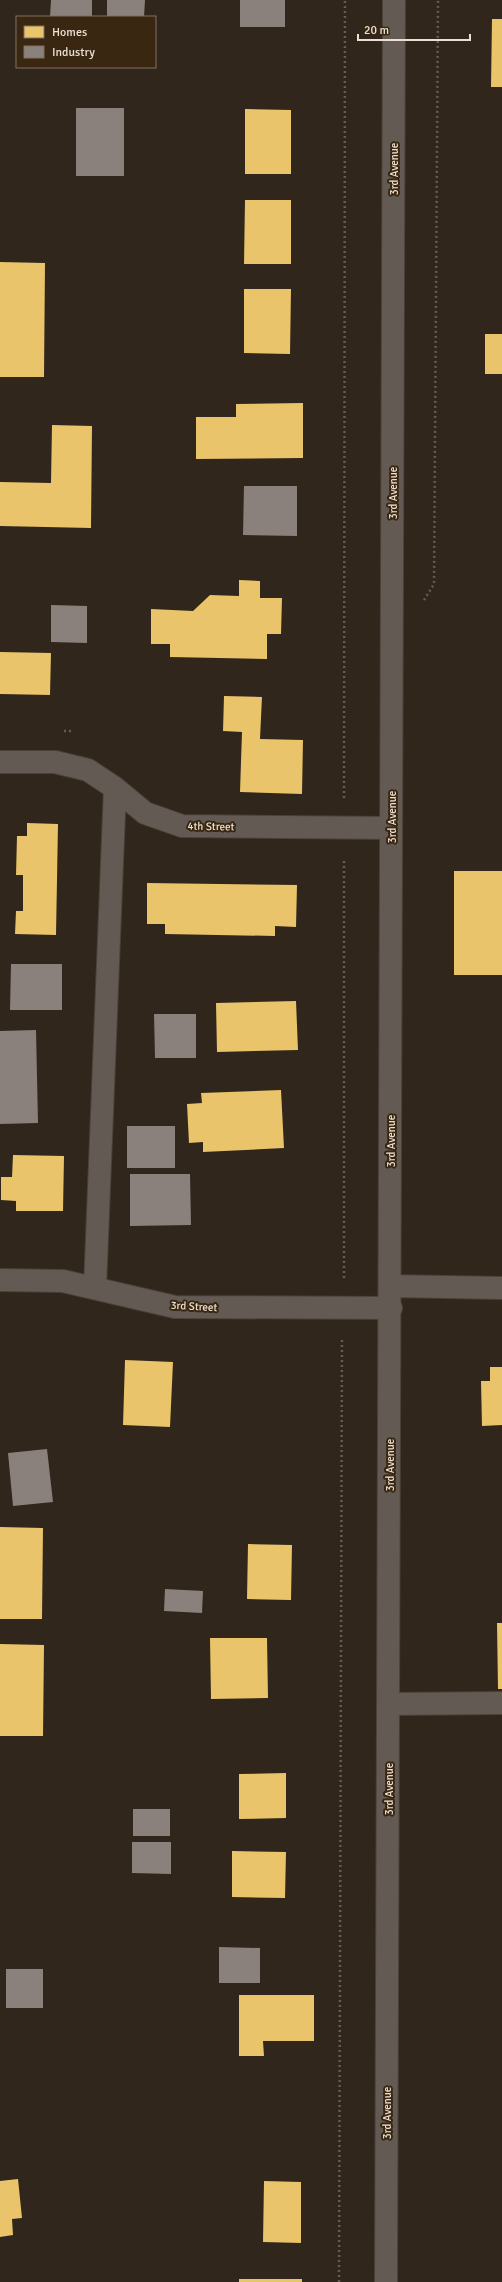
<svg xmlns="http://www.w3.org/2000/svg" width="502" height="2282" font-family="Signika,sans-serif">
<rect width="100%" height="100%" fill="#30261b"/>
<path fill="#e9c46a" d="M492,19H502V87H491Z
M245,109L291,110V174H245Z
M245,200H291V264H244Z
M0,262L45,263L44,377H0Z
M244,289H291L290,354L244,353Z
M485,334H502V374H485Z
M303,403V458L196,459V417H236V404Z
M52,425L92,426L91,528L0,526V482L51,483Z
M239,580L260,581V598H282L281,634H267V659L170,657V644H151V609L193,611L210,595L239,596Z
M0,652L51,653L50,695L0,694Z
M224,696L262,697L260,739L303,740L302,794L240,792L242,732L223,731Z
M27,823L58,824L56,935L15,934L16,911H23V875H16L17,836H27Z
M454,871H502V975H454Z
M147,883L297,885L296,927L275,926V936L165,934V924H147Z
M296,1001L298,1050L217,1052L216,1003Z
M281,1090L284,1148L203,1152V1142L189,1143L187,1104L202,1103L201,1093Z
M13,1155L64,1156L63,1211H16V1201L1,1200V1177H12Z
M125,1360L173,1362L170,1427L123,1425Z
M490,1367H502V1425L482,1426L481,1381H490Z
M0,1527L43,1528L42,1619H0Z
M248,1544L292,1545L291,1600L247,1599Z
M497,1623H502V1689H498Z
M210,1638H267L268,1698L211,1699Z
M0,1644L44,1645L43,1736H0Z
M286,1773V1818L239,1819V1774Z
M232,1851L286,1852L285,1898L232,1897Z
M239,1995H314V2041H263L264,2056H239Z
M18,2179L22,2218L12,2219L13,2235L0,2237V2181Z
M264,2181L301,2182V2243L263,2242Z
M239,2279H302V2282H239Z"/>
<path fill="#8a817c" d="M51,0H92V17H50Z
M107,0H145L144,17H107Z
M240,0H285V27H240Z
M76,108H124V176H76Z
M244,486H297V536L243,535Z
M51,605L87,606V643L51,642Z
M11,964H62V1010H10Z
M154,1014H196V1058H155Z
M36,1030L38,1123L0,1124V1031Z
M127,1126H175V1168H127Z
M130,1174H190L191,1225L130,1226Z
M47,1449L53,1502L13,1506L8,1453Z
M165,1589L203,1591L202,1613L164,1611Z
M133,1809H170V1836H133Z
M132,1842H171V1874L132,1873Z
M219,1947L260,1948V1983H219Z
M6,1969H43V2008H6Z"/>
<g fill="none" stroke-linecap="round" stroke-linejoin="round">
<g stroke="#4a4139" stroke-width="24">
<path id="minor" d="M0,762H55L88,770L115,788L145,813L182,826L391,828
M0,1280L63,1281L175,1307L391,1308
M391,1286L502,1288
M95,1288L115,788
M389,1704L502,1703
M386,2282L394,0"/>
</g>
<path stroke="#645c55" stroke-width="2.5" stroke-dasharray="2 3" stroke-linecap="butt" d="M424,600L434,584L438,0
M64,731H71
M344,798L345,0
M344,1278V859
M339,2282L342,1339"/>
<use href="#minor" stroke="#635b53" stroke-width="22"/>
</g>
<g text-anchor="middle" stroke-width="4" stroke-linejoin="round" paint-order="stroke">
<g font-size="11" fill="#ece0d4" stroke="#392712">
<text transform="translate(394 169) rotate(-90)" y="4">3rd Avenue</text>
<text transform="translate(393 493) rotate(-90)" y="4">3rd Avenue</text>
<text transform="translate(392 817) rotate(-90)" y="4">3rd Avenue</text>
<text transform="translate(211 826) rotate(1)" y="4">4th Street</text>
<text transform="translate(391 1141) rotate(-90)" y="4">3rd Avenue</text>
<text transform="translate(194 1306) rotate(3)" y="4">3rd Street</text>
<text transform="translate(390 1465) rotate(-90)" y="4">3rd Avenue</text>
<text transform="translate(389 1789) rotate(-90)" y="4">3rd Avenue</text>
<text transform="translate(387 2113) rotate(-90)" y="4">3rd Avenue</text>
</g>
</g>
<rect x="16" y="16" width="140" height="52" fill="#392712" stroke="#817160"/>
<rect x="24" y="26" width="20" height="12" fill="#e9c46a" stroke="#817160"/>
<text x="52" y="36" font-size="12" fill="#ece0d4">Homes</text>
<rect x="24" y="46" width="20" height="12" fill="#8a817c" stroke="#817160"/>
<text x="52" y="56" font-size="12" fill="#ece0d4">Industry</text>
<path d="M358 34v6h112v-6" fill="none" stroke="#ece0d4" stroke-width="2"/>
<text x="364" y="34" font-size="12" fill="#ece0d4" stroke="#392712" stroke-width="3" paint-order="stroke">20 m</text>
</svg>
